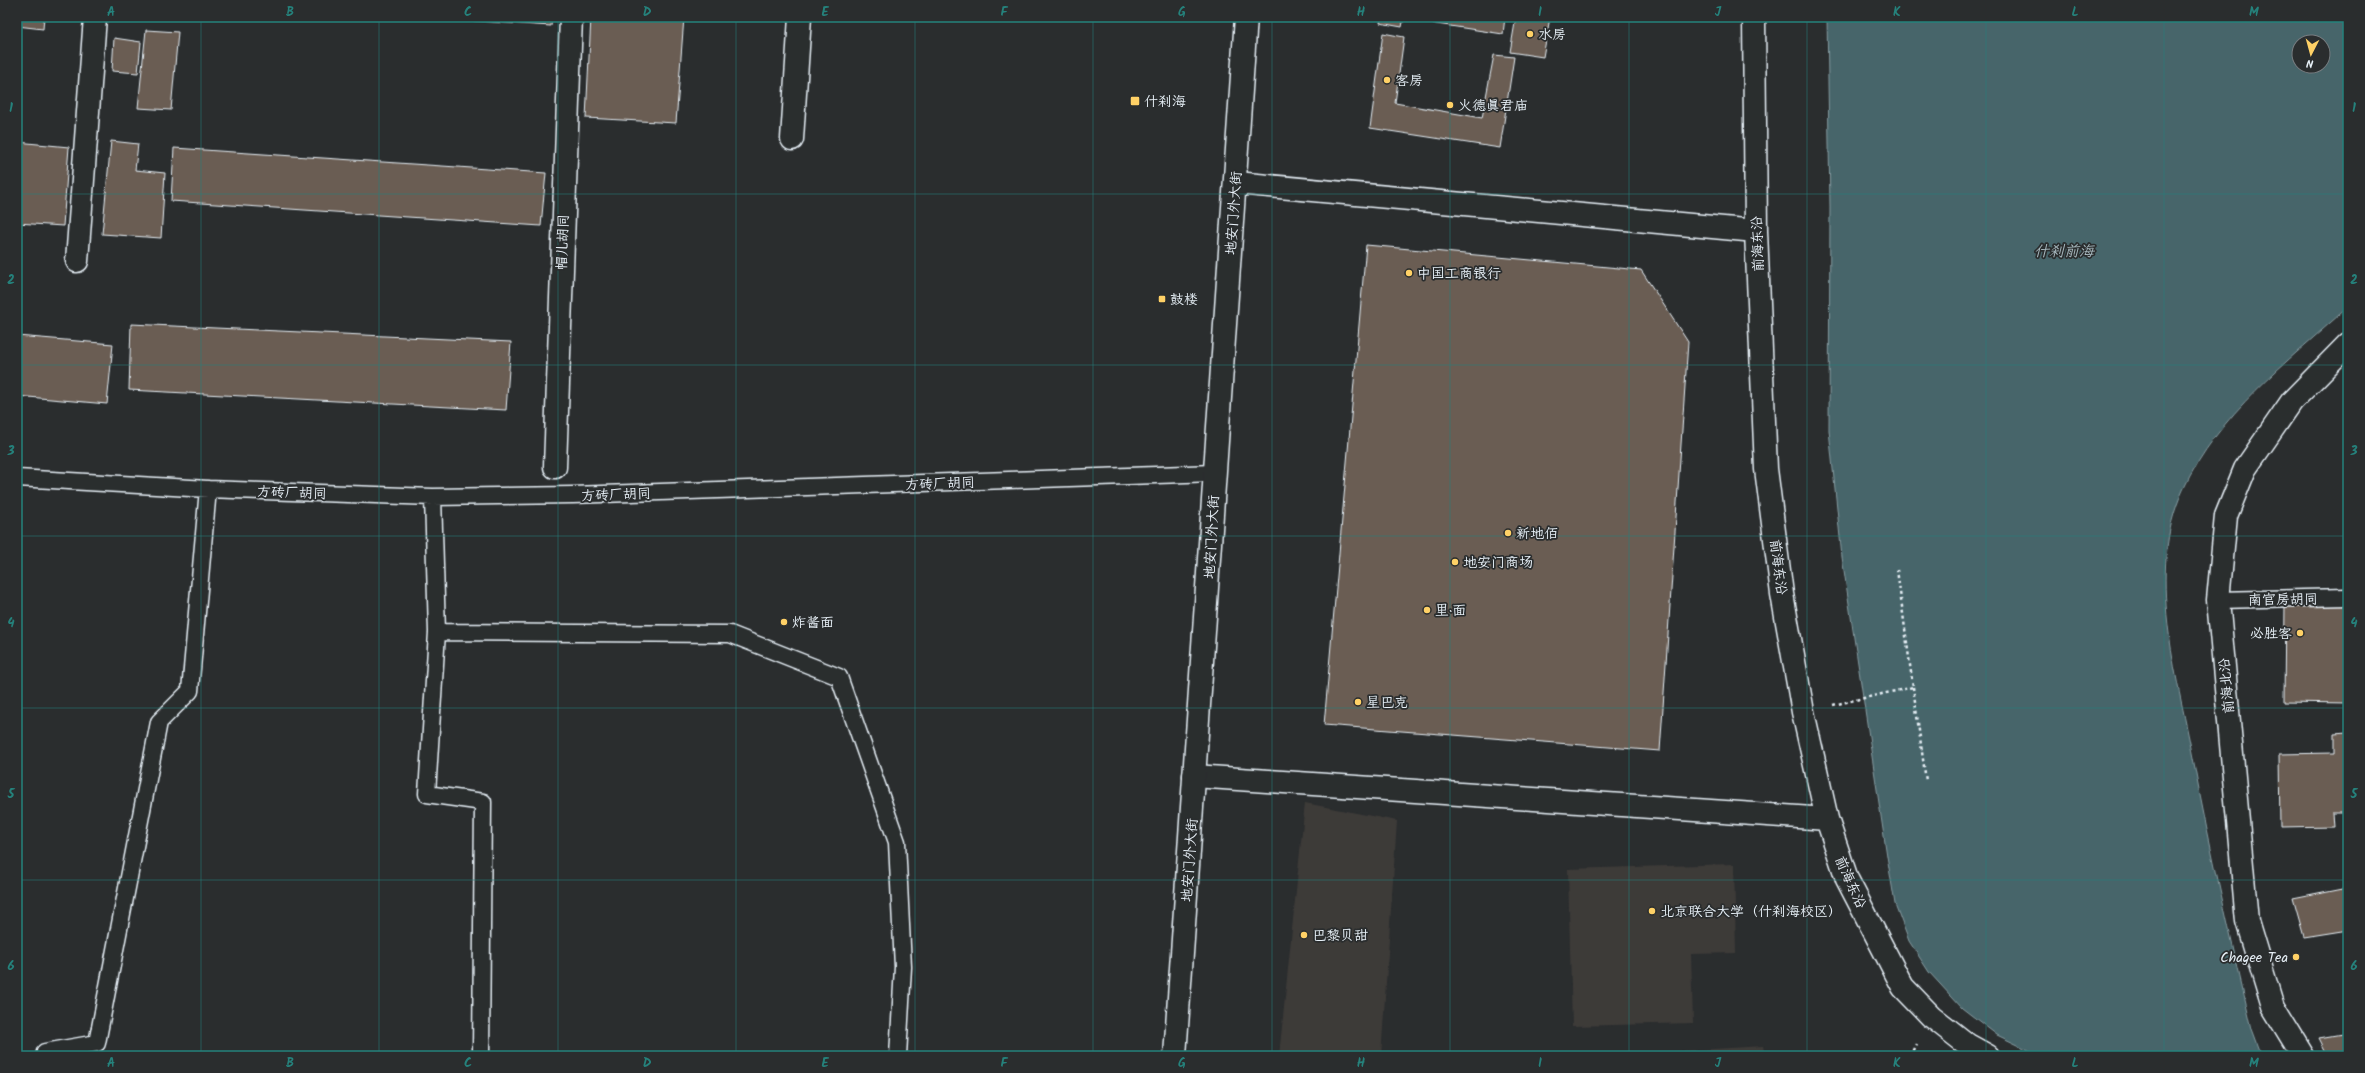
<svg xmlns="http://www.w3.org/2000/svg" width="2365" height="1073" font-family="Kalam,'LXGW WenKai TC',sans-serif">
<rect width="100%" height="100%" fill="#2a2d2e"/>
<filter id="ink" filterUnits="userSpaceOnUse"><feTurbulence type="fractalNoise" baseFrequency=".025" numOctaves="2"/><feDisplacementMap in="SourceGraphic" scale="8" xChannelSelector="R" yChannelSelector="G"/><feConvolveMatrix kernelMatrix="1 2 1 2 8 2 1 2 1" color-interpolation-filters="sRGB"/></filter>
<g filter="url(#ink)">
<path fill="#3e3b39" d="M1305,803L1397,821L1381,1056H1279Z
M1734,864L1736,953L1691,954L1693,1023L1572,1026L1568,869Z
M1763,1046L1765,1056H1600Z"/>
<path fill="#47656a" stroke="#879da3" fill-rule="evenodd" d="M1827,17H2348V307C2287,362 2218,414 2183,490C2145,571 2177,675 2193,758C2210,849 2231,939 2252,1029L2262,1056H2041L1997,1035L1962,1008L1929,972L1909,941L1895,904L1887,856L1842,557L1829,430L1830,207ZM2299,42H2323V66H2299Z"/>
<path fill="#6b5d52" stroke="#e8f1f8" d="M17,17H44L43,29L17,26Z
M417,17H552L551,26Z
M591,17H684L676,123L586,118Z
M1381,17H1404L1402,27L1380,23Z
M1418,17H1505L1503,34L1417,21Z
M1516,17H1550L1543,57L1510,52Z
M146,30L178,32L171,110L138,108Z
M1383,33L1404,37L1395,103L1482,118L1494,55L1514,57L1500,148L1370,128Z
M114,38L141,42L138,73L112,71Z
M111,141L138,144L135,170L165,173L161,238L102,234Z
M17,142L69,147L63,226L17,223Z
M174,148L546,173L541,226L171,201Z
M1366,245L1641,270L1688,342L1660,751L1324,725Z
M131,324L511,342L506,410L129,390Z
M17,336L113,344L107,404L17,396Z
M2285,604H2348V703L2284,702Z
M2348,732V813H2332L2333,826L2280,827L2279,754L2335,753V733Z
M2348,887V930L2304,937L2293,898Z
M2348,1033V1056H2328L2319,1038Z"/>
<g fill="none" stroke-linecap="round" stroke-linejoin="round">
<g stroke="#e8f1f8" stroke-width="19">
<path id="lane" d="M17,478L208,489L433,497L573,495L1215,473
M433,497L437,632L427,794L483,802L481,1056
M2218,600L2348,597
M437,632L730,634L839,677L897,842L903,967L898,1056
M44,1056L45,1052L97,1043L159,722L190,691L208,489"/>
</g>
<g stroke="#e8f1f8" stroke-width="25">
<path id="street" d="M1754,17L1756,231L1766,469L1782,594L1803,712L1827,819L1847,879L1903,987L1931,1016L1968,1045L1988,1056
M792,139L800,17
M1236,183L1756,231
M77,261L95,17
M555,467L571,17
M1194,776L1827,819
M2303,1056L2273,1007L2247,921L2218,600L2226,516L2245,469L2292,401L2348,344"/>
</g>
<g stroke="#e8f1f8" stroke-width="25">
<path id="secondary" d="M1175,1056L1246,17"/>
</g>
<path stroke="#e8f1f8" stroke-width="2.5" stroke-dasharray="3 3" stroke-linecap="butt" d="M1913,687L1926,781
M1833,705L1913,687L1897,570
M1910,1056L1916,1044"/>
<use href="#lane" stroke="#2a2d2e" stroke-width="16"/>
<use href="#street" stroke="#2a2d2e" stroke-width="22"/>
<use href="#secondary" stroke="#2a2d2e" stroke-width="22"/>
</g>
</g>
<path fill="none" stroke="#25827c" stroke-width="1" stroke-opacity="0.55" d="M201,17V1056M379,17V1056M558,17V1056M736,17V1056M915,17V1056M1093,17V1056M1272,17V1056M1450,17V1056M1629,17V1056M1807,17V1056M1986,17V1056M2164,17V1056M17,194H2348M17,365H2348M17,536H2348M17,708H2348M17,880H2348"/>
<g fill="#ffd166" stroke="#2a2d2e" stroke-width="1.5">
<circle cx="1530" cy="34" r="4"/>
<circle cx="1387" cy="80" r="4"/>
<rect x="1130" y="96" width="10" height="10" rx="2"/>
<circle cx="1450" cy="105" r="4"/>
<circle cx="1409" cy="273" r="4"/>
<rect x="1158" y="295" width="8" height="8" rx="2"/>
<circle cx="1508" cy="533" r="4"/>
<circle cx="1455" cy="562" r="4"/>
<circle cx="1427" cy="610" r="4"/>
<circle cx="784" cy="622" r="4"/>
<circle cx="2300" cy="633" r="4"/>
<circle cx="1358" cy="702" r="4"/>
<circle cx="1652" cy="911" r="4"/>
<circle cx="1304" cy="935" r="4"/>
<circle cx="2296" cy="957" r="4"/>
</g>
<g text-anchor="middle" stroke-width="3.5" stroke-linejoin="round" paint-order="stroke">
<g font-size="14" fill="#e8f1f8" stroke="#2a2d2e" text-anchor="start">
<text x="1538" y="39">水房</text>
<text x="1395" y="85">客房</text>
<text x="1144" y="106">什刹海</text>
<text x="1458" y="110">火德真君庙</text>
<text x="1417" y="278">中国工商银行</text>
<text x="1170" y="304">鼓楼</text>
<text x="1516" y="538">新地佰</text>
<text x="1463" y="567">地安门商场</text>
<text x="1435" y="615">里·面</text>
<text x="792" y="627">炸酱面</text>
<text x="2292" y="638" text-anchor="end">必胜客</text>
<text x="1366" y="707">星巴克</text>
<text x="1660" y="916">北京联合大学（什刹海校区）</text>
<text x="1312" y="940">巴黎贝甜</text>
<text x="2288" y="962" text-anchor="end">Chagee Tea</text>
</g>
<g font-size="14" fill="#e8f1f8" stroke="#2a2d2e">
<text transform="translate(1233 213) rotate(-86)" y="5">地安门外大街</text>
<text transform="translate(562 242) rotate(-88)" y="5">帽儿胡同</text>
<text transform="translate(1757 244) rotate(-92)" y="5">前海东沿</text>
<text transform="translate(940 483) rotate(-2)" y="5">方砖厂胡同</text>
<text transform="translate(292 492) rotate(2)" y="5">方砖厂胡同</text>
<text transform="translate(616 494) rotate(-2)" y="5">方砖厂胡同</text>
<text transform="translate(1211 537) rotate(-87)" y="5">地安门外大街</text>
<text transform="translate(1779 567) rotate(83)" y="5">前海东沿</text>
<text transform="translate(2283 599) rotate(-1)" y="5">南官房胡同</text>
<text transform="translate(2226 686) rotate(-95)" y="5">前海北沿</text>
<text transform="translate(1189 860) rotate(-86)" y="5">地安门外大街</text>
<text transform="translate(1851 882) rotate(66)" y="5">前海东沿</text>
</g>
<g font-size="15" font-style="italic" fill="#a8b9bf" stroke="#2a2d2e">
<text x="2064" y="256">什刹前海</text>
</g>
</g>
<rect width="2365" height="1073" fill="none" stroke="#2a2d2e" stroke-width="44"/>
<g transform="translate(2311 54) rotate(186)"><circle r="19" fill="#2a2d2e" stroke="#767b7f"/>
<path d="M0-3L7 15L0 10L-7 15Z" fill="#ffd166"/>
<text y="-6" font-size="11" font-weight="bold" text-anchor="middle" fill="#e8f1f8">N</text>
</g>
<rect x="22" y="22" width="2321" height="1029" fill="none" stroke="#25827c" stroke-width="1.5"/>
<g font-size="13" text-anchor="middle" font-weight="bold" fill="#25827c">
<text x="111" y="16">A</text>
<text x="290" y="16">B</text>
<text x="468" y="16">C</text>
<text x="647" y="16">D</text>
<text x="825" y="16">E</text>
<text x="1004" y="16">F</text>
<text x="1182" y="16">G</text>
<text x="1361" y="16">H</text>
<text x="1540" y="16">I</text>
<text x="1718" y="16">J</text>
<text x="1897" y="16">K</text>
<text x="2075" y="16">L</text>
<text x="2254" y="16">M</text>
<text x="11" y="112">1</text>
<text x="2354" y="112">1</text>
<text x="11" y="284">2</text>
<text x="2354" y="284">2</text>
<text x="11" y="455">3</text>
<text x="2354" y="455">3</text>
<text x="11" y="627">4</text>
<text x="2354" y="627">4</text>
<text x="11" y="798">5</text>
<text x="2354" y="798">5</text>
<text x="11" y="970">6</text>
<text x="2354" y="970">6</text>
<text x="111" y="1067">A</text>
<text x="290" y="1067">B</text>
<text x="468" y="1067">C</text>
<text x="647" y="1067">D</text>
<text x="825" y="1067">E</text>
<text x="1004" y="1067">F</text>
<text x="1182" y="1067">G</text>
<text x="1361" y="1067">H</text>
<text x="1540" y="1067">I</text>
<text x="1718" y="1067">J</text>
<text x="1897" y="1067">K</text>
<text x="2075" y="1067">L</text>
<text x="2254" y="1067">M</text>
</g>
</svg>
